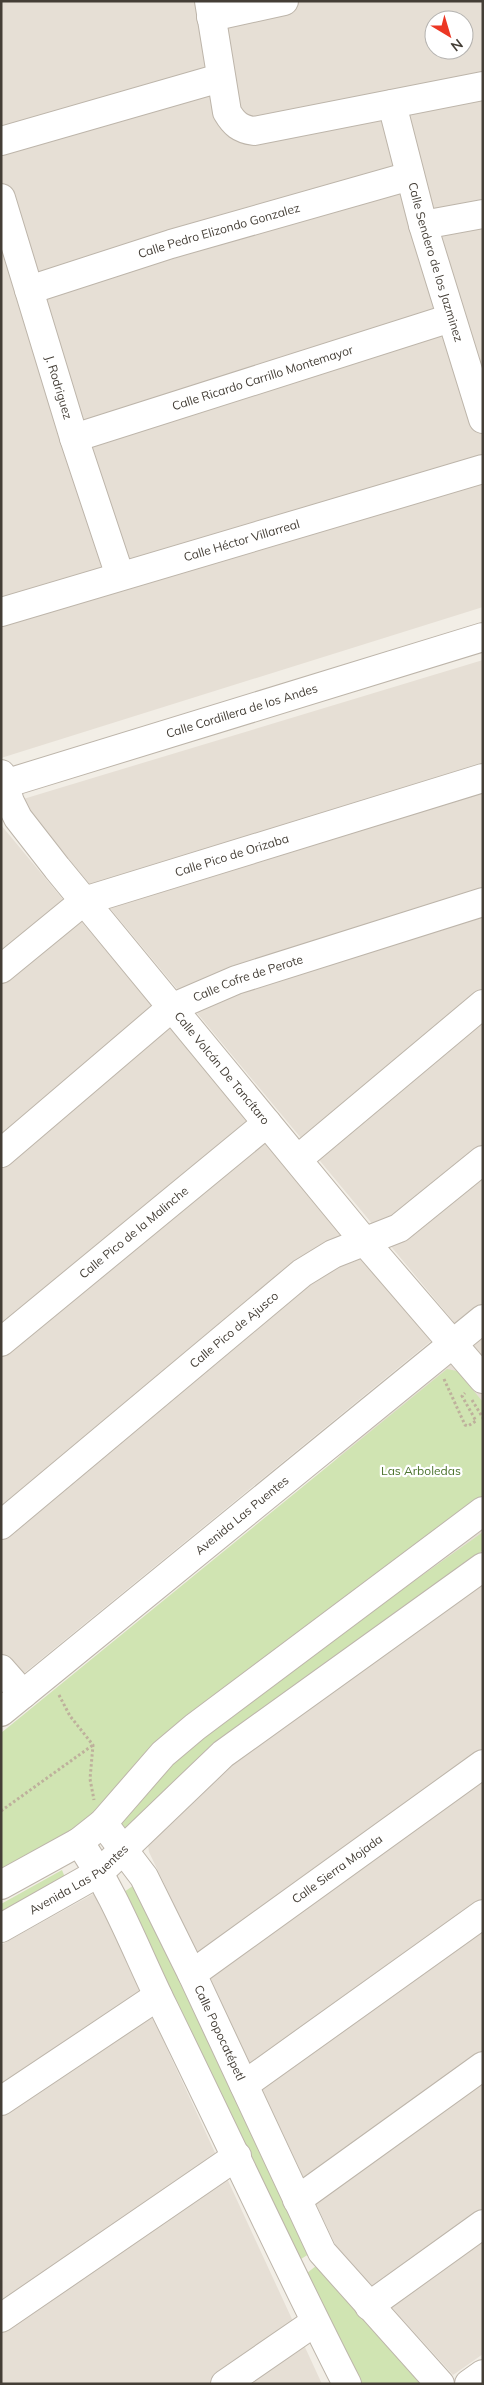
<svg xmlns="http://www.w3.org/2000/svg" width="484" height="2385" font-family="Mulish,sans-serif">
<rect width="100%" height="100%" fill="#f2eee6"/>
<path fill="#e6dfd5" fill-rule="evenodd" d="M1,1H483V607L1,758ZM434,20H464V50H434Z
M483,660V2354L453,2375L336,2246L149,1852L129,1706L453,1321L20,800Z
M1,825L431,1341L1,1692Z
M95,1893L322,2384H1V1945Z"/>
<path fill="#d0e4b2" d="M447,1369L457,1371L483,1402V1501L97,1815L1,1878V1733Z
M483,1532V1550L466,1564L211,1745L128,1827L125,1828L119,1822L157,1772L347,1629Z
M62,1870L66,1880L1,1916V1904Z
M143,1879L314,2251L296,2262L124,1892Z
M316,2266L428,2384H362L307,2273Z"/>
<g fill="none" stroke-linecap="round" stroke-linejoin="round">
<g stroke="#bdb5aa" stroke-width="30">
<g id="minor">
<path d="M209,1L227,112C234,124 240,129 254,131L483,86"/>
<path d="M211,17L284,1"/>
<path id="s1" d="M392,104L423,225L483,419"/>
<path d="M1,141L220,78"/>
<path id="s2" d="M1,198L74,438L120,576"/>
<path d="M423,225L483,214"/>
<path id="s3" d="M29,290L171,244L410,176"/>
<path id="s4" d="M74,438L451,318"/>
<path id="s5" d="M1,612L483,469"/>
<path id="s6" d="M1,774L10,802L18,818L57,868L365,1242L483,1379"/>
<path id="s7" d="M1,785L483,637"/>
<path id="s8" d="M1,969L84,901L483,778"/>
<path id="s9" d="M1,1153L171,1008L236,980L483,902"/>
<path d="M298,1159L483,1004"/>
<path id="s10" d="M1,1342L267,1123"/>
<path id="s11" d="M1,1525L302,1273L333,1254L399,1228L483,1160"/>
<path d="M1,1669L23,1694"/>
<path id="s12" d="M1,1712L483,1319"/>
<path id="s13" d="M103,1823L144,1877L192,1974L322,2252L440,2384"/>
<path d="M79,1842C115,1893 136,1951 163,2006C225,2132 283,2259 347,2384"/>
<path d="M1,1885L79,1842L103,1823L163,1754L195,1727L483,1511"/>
<path id="s14" d="M1,1928L100,1872L223,1754L483,1567"/>
<path id="s15" d="M192,1974L483,1764"/>
<path d="M244,2085L483,1914"/>
<path d="M1,2101L158,1996"/>
<path d="M297,2200L483,2066"/>
<path d="M369,2306L483,2224"/>
<path d="M1,2318L237,2156"/>
<path d="M225,2384L315,2322"/>
<path d="M469,2384L483,2374"/>
</g>
</g>
<path stroke="#beb09c" stroke-width="3" stroke-dasharray="2.5 2.5" stroke-linecap="butt" d="M444,1379L465,1425L468,1426L476,1421L462,1396L465,1393
M472,1400L483,1418
M59,1695L70,1716L93,1745L90,1779L94,1800
M1,1811L93,1745"/>
<use href="#minor" stroke="#fff" stroke-width="28"/>
</g>
<g text-anchor="middle" stroke-width="4.5" stroke-linejoin="round" paint-order="stroke">
<g font-size="12" fill="#443e36" stroke="#fff">
<text dy="4" stroke="none"><textPath href="#s3" startOffset="199">Calle Pedro Elizondo Gonzalez</textPath></text>
<text dy="4" stroke="none"><textPath href="#s1" startOffset="164">Calle Sendero de los Jazminez</textPath></text>
<text dy="4" stroke="none"><textPath href="#s4" startOffset="198">Calle Ricardo Carrillo Montemayor</textPath></text>
<text dy="4" stroke="none"><textPath href="#s2" startOffset="198">J. Rodriguez</textPath></text>
<text dy="4" stroke="none"><textPath href="#s5" startOffset="251">Calle Héctor Villarreal</textPath></text>
<text dy="4" stroke="none"><textPath href="#s7" startOffset="252">Calle Cordillera de los Andes</textPath></text>
<text dy="4" stroke="none"><textPath href="#s8" startOffset="262">Calle Pico de Orizaba</textPath></text>
<text dy="4" stroke="none"><textPath href="#s9" startOffset="306">Calle Cofre de Perote</textPath></text>
<text dy="4" stroke="none"><textPath href="#s6" startOffset="370">Calle Volcán De Tancítaro</textPath></text>
<text dy="4" stroke="none"><textPath href="#s10" startOffset="172">Calle Pico de la Malinche</textPath></text>
<text dy="4" stroke="none"><textPath href="#s11" startOffset="304">Calle Pico de Ajusco</textPath></text>
<text dy="4" stroke="none"><textPath href="#s12" startOffset="311">Avenida Las Puentes</textPath></text>
<text dy="4" stroke="none"><textPath href="#s15" startOffset="179">Calle Sierra Mojada</textPath></text>
<text dy="4" stroke="none"><textPath href="#s14" startOffset="92">Avenida Las Puentes</textPath></text>
<text dy="4" stroke="none"><textPath href="#s13" startOffset="241">Calle Popocatépetl</textPath></text>
</g>
<g font-size="12" fill="#4b722d" stroke="#fff">
<text x="421" y="1475">Las Arboledas</text>
</g>
</g>
<rect width="484" height="2385" fill="none" stroke="#443e36" stroke-width="5"/>
<g transform="translate(449 35) rotate(142)"><circle r="24" fill="#ffffff" stroke="#b4b2af"/>
<path d="M0-4L9 19L0 12L-9 19Z" fill="#ec3724"/>
<text y="-8" font-size="14" font-weight="bold" text-anchor="middle" fill="#443e36">N</text>
</g>
</svg>
